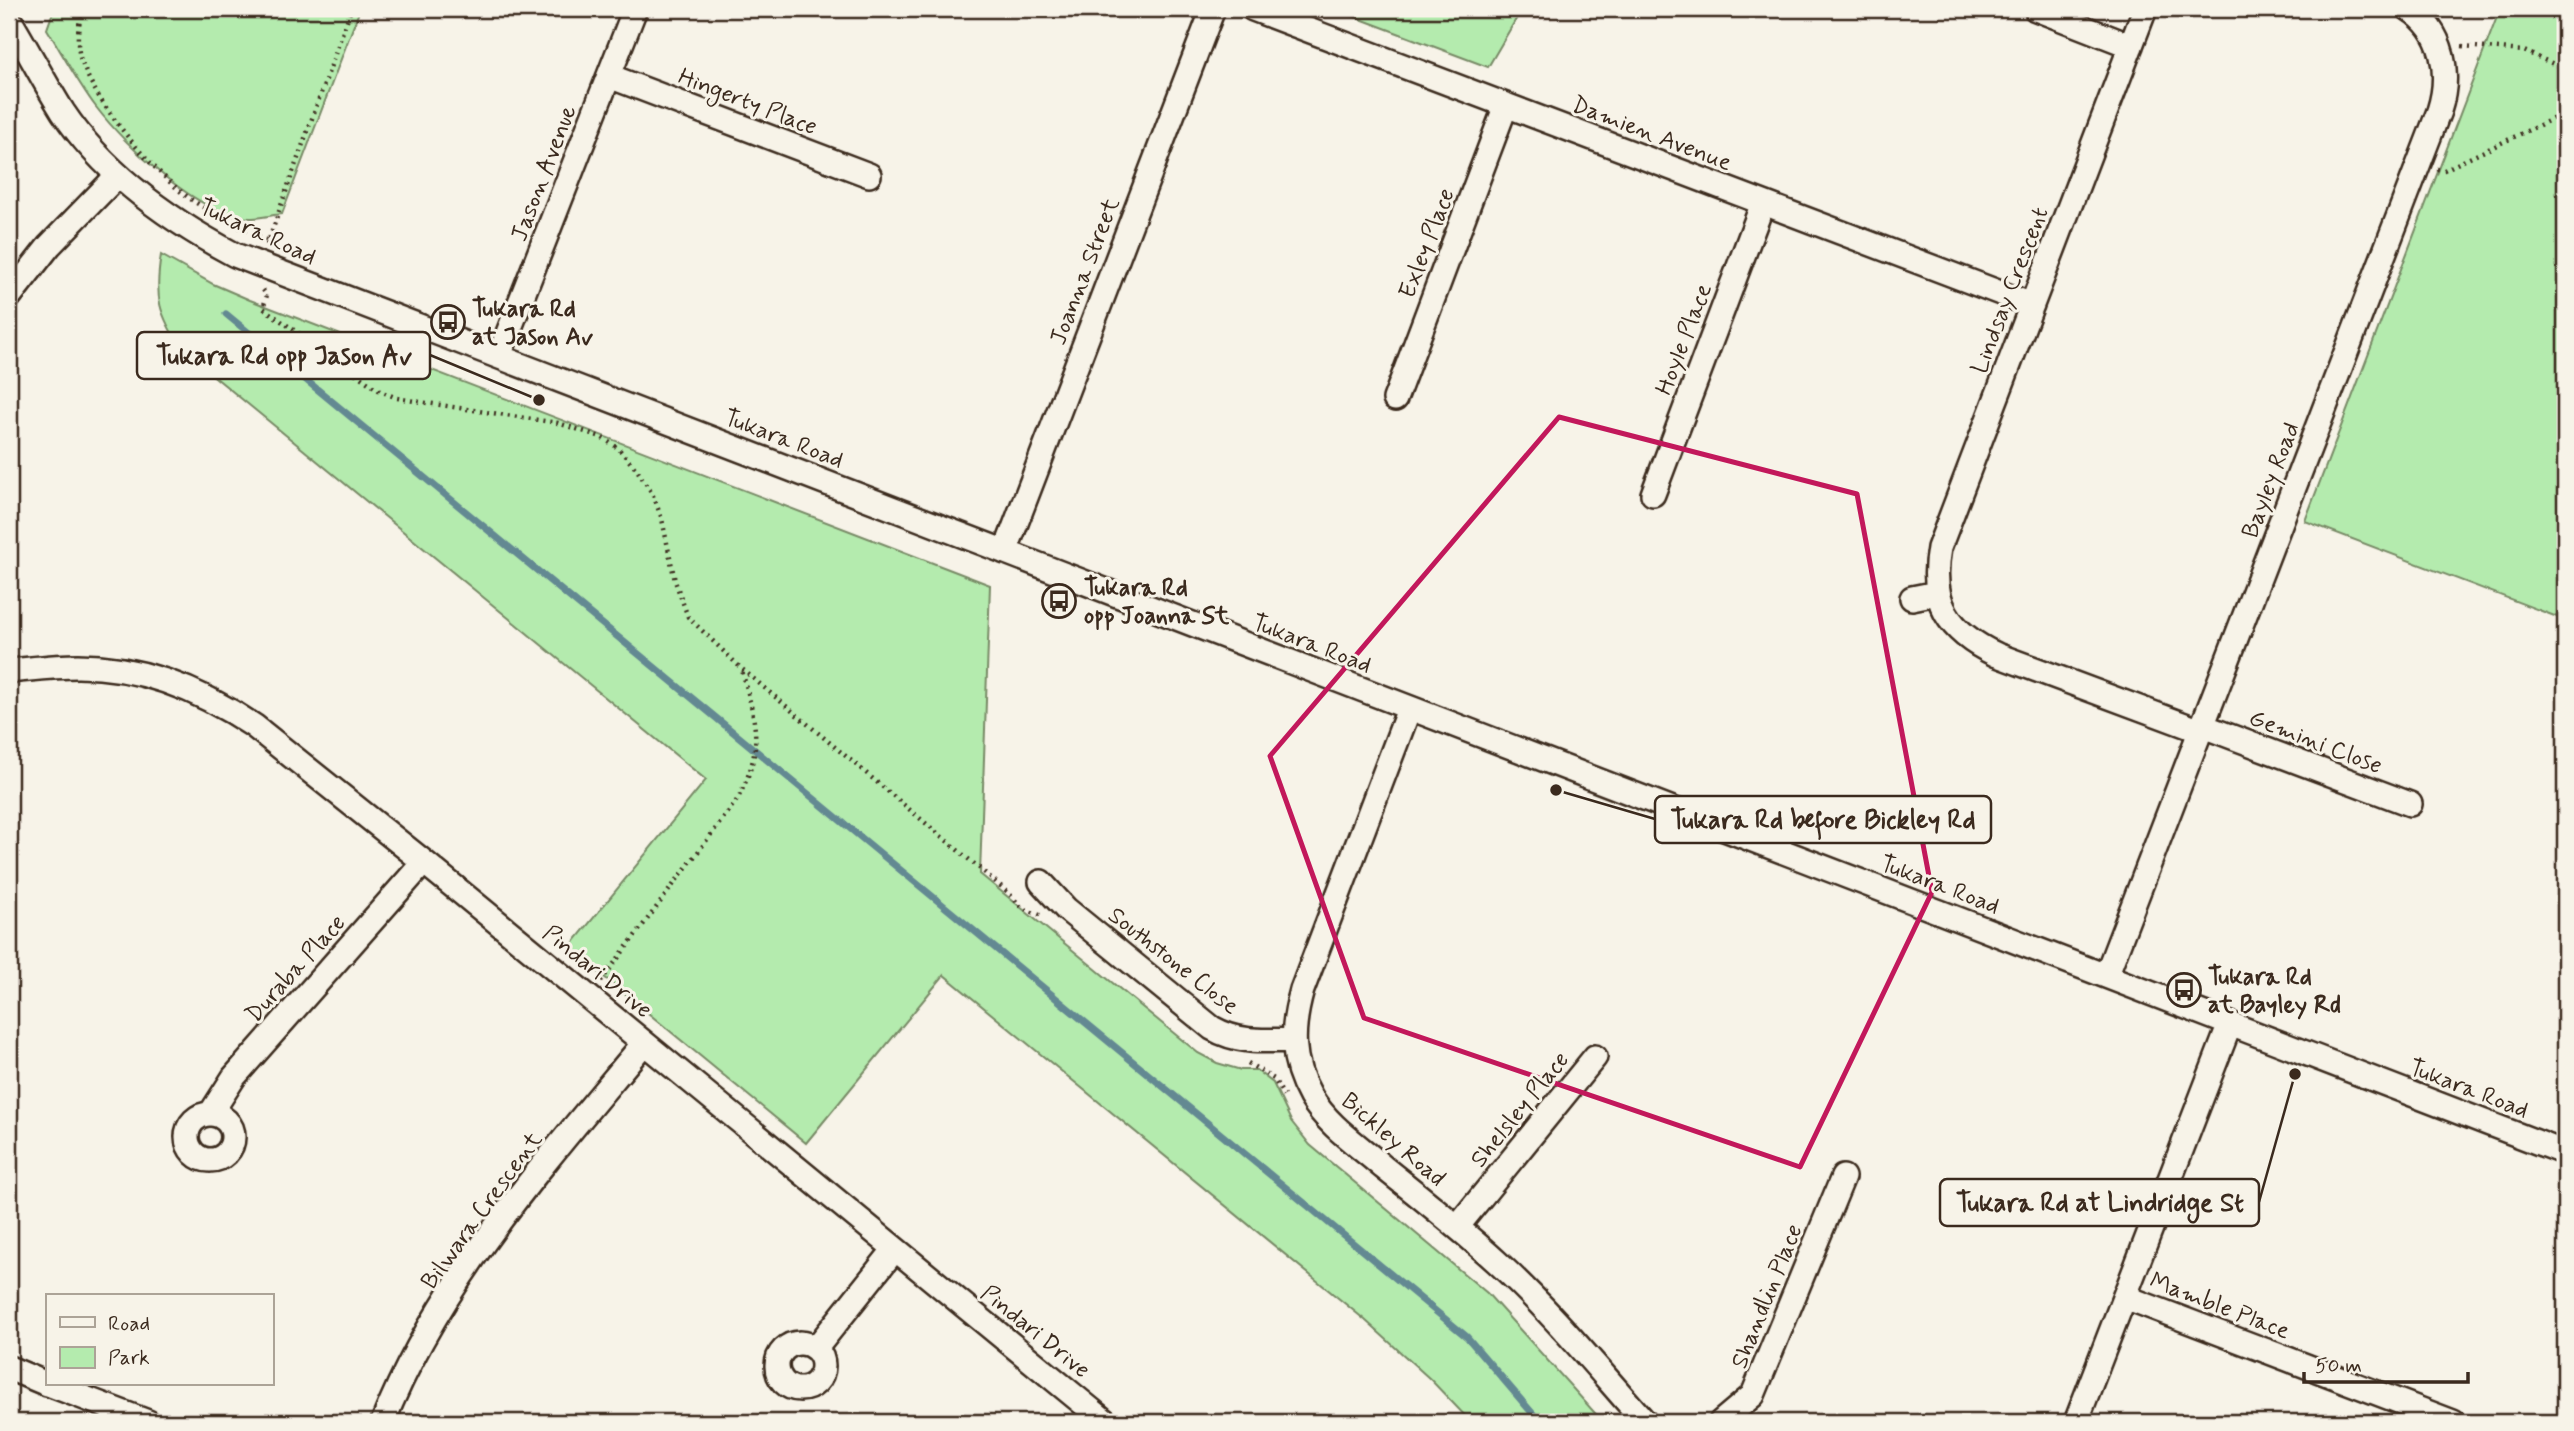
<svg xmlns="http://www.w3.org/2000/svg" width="2574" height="1431" font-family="Mynerve,sans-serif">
<rect width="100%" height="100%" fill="#f7f3e8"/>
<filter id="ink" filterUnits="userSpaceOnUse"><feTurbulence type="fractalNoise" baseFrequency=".0143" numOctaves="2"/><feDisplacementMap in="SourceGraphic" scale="14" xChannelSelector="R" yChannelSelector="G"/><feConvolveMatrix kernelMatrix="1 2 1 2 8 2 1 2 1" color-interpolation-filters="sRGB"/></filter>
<g filter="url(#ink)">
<path fill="#b4ebae" stroke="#788a66" stroke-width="2" d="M54,9H360L282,214C272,215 261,218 250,218C200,218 125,145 96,107C78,83 63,55 47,29Z
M1334,9H1522L1488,67Z
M2500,9H2565V620L2305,521Z
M161,255L213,284L250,300L990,585L980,874L1198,1053L1217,1063L1241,1070H1256L1273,1083L1291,1121L1310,1145L1487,1293L1603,1422H1471L1430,1379L1365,1320L944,975L806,1143L569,948L706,780L182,350C159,314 154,298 161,255Z"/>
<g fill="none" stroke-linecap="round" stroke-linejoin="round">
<path stroke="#648992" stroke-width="7" d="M226,314L1467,1337L1540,1422"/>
<g stroke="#3b2a1e" stroke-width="28">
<path id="minor" d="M1253,9L2032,305
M2036,9L2131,46
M2145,9L1939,548C1929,602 1948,632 1997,655L2201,731
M9,19C28,50 44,82 63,112C105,175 169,220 235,255L2565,1153
M609,76L869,175
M9,297L49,246L117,176
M499,356L635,9
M1395,399L1506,105
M1653,494L1763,203
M1005,552L1213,9
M1912,598L1937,593
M9,671C32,669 55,666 78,666C142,666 202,691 254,726L424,862L1106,1422
M1409,709L1302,990C1291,1029 1290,1060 1311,1097C1328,1126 1358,1145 1383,1167C1422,1198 1461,1229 1497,1262C1551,1311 1597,1368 1645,1422
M2203,726L2410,804
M1041,882L1066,909L1212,1028C1238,1043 1263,1041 1293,1040
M2106,976L2439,111C2451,74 2444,31 2409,9
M211,1113L234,1077L424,862
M187 1137a23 23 0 1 1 46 0a23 23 0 1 1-46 0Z
M1457,1227L1595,1057
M2125,1297L2453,1422
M777 1366a23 23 0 1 1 46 0a23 23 0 1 1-46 0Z
M816,1348L895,1249
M9,1368L47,1384
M48,1384L148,1422
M383,1422C440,1279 547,1160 644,1043
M1721,1422L1753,1395L1843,1177
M2076,1422L2230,1024"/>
</g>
<path stroke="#3b2a1e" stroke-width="4.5" stroke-dasharray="2 5" stroke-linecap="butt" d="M83,9C78,24 76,41 80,57C93,101 154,174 192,200C216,216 243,229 268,241
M2462,46L2524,51L2565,69
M2437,169L2444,170L2565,113
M267,245L351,9
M263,290L267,295L263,308L380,391L397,398L414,401L558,423L601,437L618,448L637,470L652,493L662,519L675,581L688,617L742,669L1009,893L1022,908L1040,915
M601,981L737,800C765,747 756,725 742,670
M1248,1063L1274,1079L1284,1096"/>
<use href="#minor" stroke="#f7f3e8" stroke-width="23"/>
</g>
</g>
<path fill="none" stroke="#c2185b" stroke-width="5" stroke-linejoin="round" d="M1559,417L1857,494L1932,892L1800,1167L1364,1018L1270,756Z"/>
<defs>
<g id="bus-ring" transform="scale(1.75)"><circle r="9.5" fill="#f7f3e8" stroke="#3b2a1e" stroke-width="1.5"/><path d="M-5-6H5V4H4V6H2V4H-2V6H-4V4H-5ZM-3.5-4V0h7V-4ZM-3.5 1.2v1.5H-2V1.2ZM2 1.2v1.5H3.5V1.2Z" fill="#3b2a1e"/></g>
</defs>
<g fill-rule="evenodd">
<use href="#bus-ring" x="448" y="322"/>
<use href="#bus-ring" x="1059" y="601"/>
<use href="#bus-ring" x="2184" y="990"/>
</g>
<g text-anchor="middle" stroke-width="6" stroke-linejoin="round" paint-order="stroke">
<g font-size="24" fill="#3b2a1e" stroke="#f7f3e8">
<text transform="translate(748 101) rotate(21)" y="8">Hingerty Place</text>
<text transform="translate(1652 133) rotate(21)" y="8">Damien Avenue</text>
<text transform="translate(543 173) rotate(-69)" y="8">Jason Avenue</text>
<text transform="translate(258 231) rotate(25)" y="8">Tukara Road</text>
<text transform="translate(1426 243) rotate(-69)" y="8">Exley Place</text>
<text transform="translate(1084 271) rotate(-69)" y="8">Joanna Street</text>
<text transform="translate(2009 290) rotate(-69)" y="8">Lindsay Crescent</text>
<text transform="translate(1683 339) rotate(-69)" y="8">Hoyle Place</text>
<text transform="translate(784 438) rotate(21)" y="8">Tukara Road</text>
<text transform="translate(2270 480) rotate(-69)" y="8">Bayley Road</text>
<text transform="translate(1312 643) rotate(21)" y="8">Tukara Road</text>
<text transform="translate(2316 741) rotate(21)" y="8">Gemini Close</text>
<text transform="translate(1940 884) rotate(21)" y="8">Tukara Road</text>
<text transform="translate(1174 960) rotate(38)" y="8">Southstone Close</text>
<text transform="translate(295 968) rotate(-48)" y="8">Duraba Place</text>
<text transform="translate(598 971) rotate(39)" y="8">Pindari Drive</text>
<text transform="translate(2469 1088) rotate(21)" y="8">Tukara Road</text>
<text transform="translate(1519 1109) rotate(-51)" y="8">Shelsley Place</text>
<text transform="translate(1394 1139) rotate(41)" y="8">Bickley Road</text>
<text transform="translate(481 1210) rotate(-54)" y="8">Bilwara Crescent</text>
<text transform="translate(1766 1296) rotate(-68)" y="8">Shandlin Place</text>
<text transform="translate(2220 1305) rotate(21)" y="8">Mamble Place</text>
<text transform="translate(1036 1331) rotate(39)" y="8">Pindari Drive</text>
</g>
<g font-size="24" font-weight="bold" fill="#3b2a1e" stroke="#f7f3e8" text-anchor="start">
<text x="472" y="316">Tukara Rd<tspan x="472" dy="28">at Jason Av</tspan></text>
<text x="1084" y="595">Tukara Rd<tspan x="1084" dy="28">opp Joanna St</tspan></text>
<text x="2208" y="984">Tukara Rd<tspan x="2208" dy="28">at Bayley Rd</tspan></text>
</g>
</g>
<path fill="none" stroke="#3b2a1e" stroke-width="2.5" d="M539 400L430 355M1556 790L1655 819M2295 1074L2259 1202"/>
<g fill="#3b2a1e" stroke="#f7f3e8" stroke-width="2.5">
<circle cx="539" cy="400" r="7"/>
<circle cx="1556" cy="790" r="7"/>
<circle cx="2295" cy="1074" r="7"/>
</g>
<g fill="#f7f3e8" stroke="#3b2a1e" stroke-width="2.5">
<rect x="137" y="332" width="293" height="47" rx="7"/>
<rect x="1655" y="796" width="336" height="47" rx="7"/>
<rect x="1940" y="1179" width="319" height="47" rx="7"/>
</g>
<g font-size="26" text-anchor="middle" font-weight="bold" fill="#3b2a1e">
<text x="284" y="364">Tukara Rd opp Jason Av</text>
<text x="1823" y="828">Tukara Rd before Bickley Rd</text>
<text x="2100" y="1211">Tukara Rd at Lindridge St</text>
</g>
<rect width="2574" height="1431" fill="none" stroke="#f7f3e8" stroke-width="35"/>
<rect x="18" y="18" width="2539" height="1396" fill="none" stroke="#3b2a1e" stroke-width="2.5" filter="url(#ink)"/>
<rect x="46" y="1294" width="228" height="91" fill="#f7f3e8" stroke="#aca397" stroke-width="2"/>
<rect x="60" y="1317" width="35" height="10" fill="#f7f3e8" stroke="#aca397" stroke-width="2"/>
<text x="108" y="1330" font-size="21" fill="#3b2a1e">Road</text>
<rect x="60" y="1347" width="35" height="21" fill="#b4ebae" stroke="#aca397" stroke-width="2"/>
<text x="108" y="1364" font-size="21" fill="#3b2a1e">Park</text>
<path d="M2304 1372v10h164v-10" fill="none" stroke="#3b2a1e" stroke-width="3.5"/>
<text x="2315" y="1372" font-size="21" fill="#3b2a1e" stroke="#f7f3e8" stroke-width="5" paint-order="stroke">50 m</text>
</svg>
